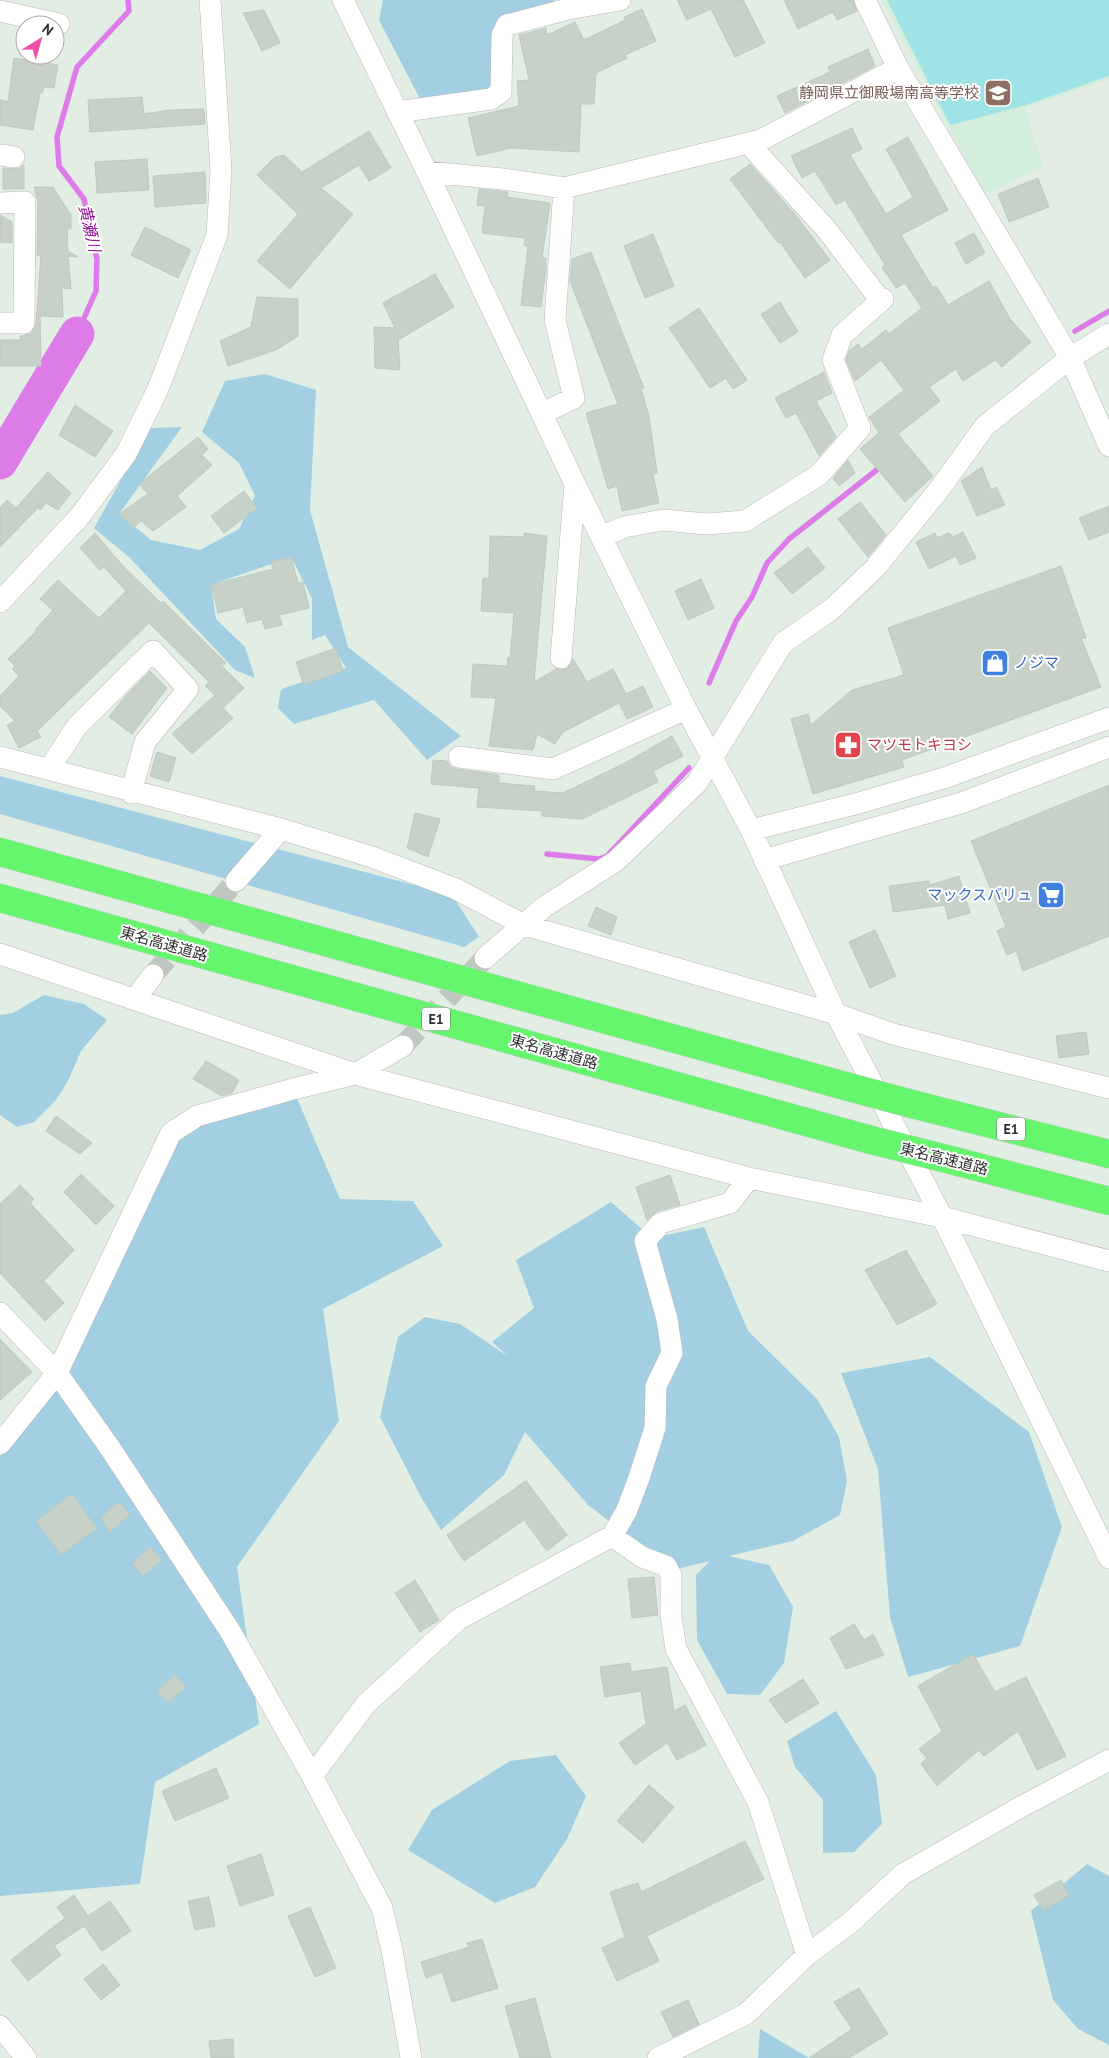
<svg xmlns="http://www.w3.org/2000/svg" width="1109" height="2058" font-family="'PT Sans','Noto Sans JP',sans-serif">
<rect width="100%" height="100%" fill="#e2eee4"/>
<path fill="#d3eedb" d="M882,0H1109V79L1025,108L1043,167L984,194Z"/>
<path fill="#a2cfe1" d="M383,0H555V7L502,35L496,90L420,99L379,20Z
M265,374L316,390L310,510L348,647L461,736L427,760L374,700L294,724L278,708L281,689L346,668L325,635L312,640V598L291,557L211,585L216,619L245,647L255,678L235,670L129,557L94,528L150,428L182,427L119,514L151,540L200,550L239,529L255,496L239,463L202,432L225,381Z
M0,776L452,895L479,937L464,947L0,814Z
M44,995L84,1004L107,1020L81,1051L68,1081L56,1100L34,1122L17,1127L0,1115V1015L13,1013Z
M293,1089L340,1199L413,1201L443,1246L323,1309L339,1421L237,1567L259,1724L155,1782L140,1884L0,1896V1448L46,1386L181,1126Z
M611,1202L652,1238L704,1227L748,1331L817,1399L839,1437L847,1481L840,1515L793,1541L729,1556L769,1565L793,1607L784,1663L760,1695L727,1694L697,1640L696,1575L710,1561L673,1570L588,1505L525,1432L504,1475L441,1530L421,1497L380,1417L398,1337L425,1317L460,1324L509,1357L492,1342L534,1308L516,1260Z
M930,1357L1029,1432L1062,1527L1020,1646L908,1677L890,1617L878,1469L841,1373Z
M836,1711L876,1775L882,1824L854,1852L823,1853V1800L795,1767L787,1741Z
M556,1755L586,1796L567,1839L535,1887L495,1903L408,1850L432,1810L510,1761Z
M1087,1864L1109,1876V2045L1078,2029L1053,2000L1031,1911Z
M760,2029L809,2058H758Z"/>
<path fill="#9fe3e7" d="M887,0H1109V76L1023,106L950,125Z"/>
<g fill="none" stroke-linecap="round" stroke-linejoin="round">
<path stroke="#dd7ce9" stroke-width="5.5" d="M1075,331L1109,311
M77,334L96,291L97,259L84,199L59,166L57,137L77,67L129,11L128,0
M709,683L736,621L752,597L767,563L789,539L883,465
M547,854L599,859L607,856L689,768"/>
<path stroke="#dd7ce9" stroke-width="35" d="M0,462L77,334"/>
</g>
<path fill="#c7d1c8" stroke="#bbcabf" d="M677,0H743L765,43L735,57L711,9L687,20Z
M784,0H853L857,11L837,20L833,12L798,29Z
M642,9L656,41L625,55L627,58L596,73L594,104H581L579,152L511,148L477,156L468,118L519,106L517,81L529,80L519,35L546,28L547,35L575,22L584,40L625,20L624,17Z
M264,10L280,43L262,51L243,13Z
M868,49L875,66L785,113L777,96L830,72L828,67Z
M14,58L58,65L54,88L44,87L42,93H40L33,130L0,125V100L8,102Z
M142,97L144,114L170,110L204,109L205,124L90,132L88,100Z
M852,128L862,149L850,155L886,214L913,197L886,149L908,137L948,210L901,235L933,288L936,286L948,305L989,281L1010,319L1031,342L1002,367L995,360L963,381L956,369L929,387L940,401L898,434L933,476L905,502L860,449L879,433L869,417L904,390L881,360L855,381L846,360L849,351L858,344L862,349L886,330L889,334L922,308L905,283L896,288L882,267L885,265L845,200L836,205L815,171L802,178L791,156Z
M369,131L391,168L369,181L359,165L321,188L353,214L290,289L257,261L298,214L257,175L275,157L284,155L302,172Z
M147,159L149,190L97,193L95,162Z
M750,164L794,213L830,260L805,278L780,242L778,243L730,179Z
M24,165V189H3V168L18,169Z
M205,172L206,203L155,207L153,176Z
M1038,178L1049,207L1009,222L998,194Z
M34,187H53L71,215V229H67L68,251L78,257L68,256L71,289L62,288L63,317L40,316L41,366H0V340H20V336L31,334L36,324L41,255H37L38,202Z
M479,189L508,192L507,197L550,203L542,258H546V269L541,307L521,305L528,246H524L525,238L482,233L485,206L477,205Z
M0,215L12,222V243L0,242Z
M145,227L191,250L178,278L131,255Z
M974,233L985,253L966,264L955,243Z
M653,234L674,286L645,298L624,246Z
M591,252L644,388L641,389L649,416L657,473L653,474L659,503L622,511L617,486L608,489L586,413L618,404L570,281L572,259Z
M435,274L454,307L398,340L400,370L375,368L374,327L395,328L383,303Z
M257,297L298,299V336L276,350L228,366L220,341L251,327Z
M780,302L798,332L780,343L761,314Z
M699,308L747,380L733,389L726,378L710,388L669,328Z
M824,372L832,393L816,401L836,437L819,456L796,413L786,418L775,398Z
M75,405L113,431L95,457L59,435Z
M198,437L208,449L202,455L212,465L177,496L186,507L153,531L141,521L134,528L119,514L148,494L139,484Z
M848,460L855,473L839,486L833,478Z
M982,467L991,490L996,487L1005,505L977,516L961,481Z
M48,472L71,493L58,510L46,503L41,510L38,508L0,547V508L7,500L16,508Z
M244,491L257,508L224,533L211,516Z
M860,502L886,535L868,557L838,519Z
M1109,506V532L1089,540L1079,518Z
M963,532L976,558L960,565L956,556L929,569L916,542L935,533L937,538L949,533L953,537Z
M95,533L122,565L161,603L163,601L226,663L224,665L218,662L244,688L223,708L233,718L192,754L172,734L215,695L205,686L209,682L149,623L37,731L41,737L19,748L7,725L15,721L0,706V696L19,676L12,669L15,666L8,659L36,631L35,630L53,610L40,599L58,580L99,618L126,591L104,567L100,570L80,548Z
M524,533L547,536L534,682L556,669H567L573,659L587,682L613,669L626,694L643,686L653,707L627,719L619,703L563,732L555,744L537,734L533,750L489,746L496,698L471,697L473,664L507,666L508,657L510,658L514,613L481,611L483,578L489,579L490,536L524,537Z
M808,547L825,568L792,594L774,573Z
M291,557L298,583L303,582L309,608L279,615L282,625L265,629L262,619L247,623L243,607L218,613L211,585L273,569L271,562Z
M1061,566L1086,638H1081L1101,687L902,760L904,767L813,794L791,719L808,714L811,725L852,690L904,675L888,628Z
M701,579L714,608L688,620L675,591Z
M336,648L343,671L304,685L296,662Z
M150,671L167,688L132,734L109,717L126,695Z
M672,736L683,756L653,771L658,782L582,819L542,816V811L477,807L479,788L431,784L433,760L447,761L451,767L457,769L499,775V783L535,786L534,791L563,793L623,764Z
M157,752L176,758L169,782L150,776Z
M1109,785V936L1023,971L1016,951L1007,955L997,931L1006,927L971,841Z
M415,813L440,819L428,857L407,848Z
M959,876L970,913L948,919L945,905L893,912L889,886L929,881L930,885Z
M596,907L617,917L611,935L588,926Z
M875,930L896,976L870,988L849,942Z
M1086,1032L1089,1054L1059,1058L1056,1036Z
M206,1061L239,1080L232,1093L222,1096L193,1079Z
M56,1116L92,1143L80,1154L46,1131Z
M81,1174L114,1206L96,1225L64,1192Z
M670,1175L680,1205L657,1211L647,1220L636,1187Z
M20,1185L34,1199L30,1203L74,1250L44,1281L64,1303L45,1321L0,1273V1204Z
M906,1250L937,1304L897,1325L865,1270Z
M0,1339L32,1372L0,1400Z
M526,1481L567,1535L547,1551L524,1520L464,1561L447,1535Z
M72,1494L97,1528L61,1555L36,1521Z
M118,1502L130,1514L109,1533L101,1517Z
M150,1547L162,1560L143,1576L132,1563Z
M654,1577L658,1615L632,1618L628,1579Z
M415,1580L439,1620L420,1632L395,1593Z
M854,1624L864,1640L873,1634L884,1655L846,1669L830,1638Z
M973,1654L995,1692L1026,1677L1066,1756L1037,1770L1018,1731L984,1756L979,1750L937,1786L921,1764L927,1758L919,1749L942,1731L918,1686Z
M630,1663L631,1672L667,1667L674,1711L685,1705L706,1745L677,1760L667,1743L635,1765L619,1743L646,1724L641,1691L605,1697L600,1667Z
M175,1675L186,1687L168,1703L157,1691Z
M803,1679L819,1703L786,1723L769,1700Z
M216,1768L229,1798L175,1821L162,1791Z
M649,1785L674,1807L643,1843L617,1821Z
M745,1841L764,1879L647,1936L659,1961L617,1981L602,1948L625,1937L610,1892L638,1883L641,1892Z
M261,1854L274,1895L240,1906L227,1866Z
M1061,1880L1069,1896L1043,1910L1034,1895Z
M74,1895L88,1916L110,1901L131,1931L102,1951L84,1926L54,1946L61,1955L28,1981L11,1960L65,1918L57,1907Z
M209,1897L215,1926L195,1930L188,1901Z
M310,1907L336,1968L315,1977L288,1916Z
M482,1939L498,1988L452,2002L442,1972L426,1978L421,1962L469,1947L467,1943Z
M103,1964L120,1985L101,2000L84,1979Z
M859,1988L888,2034L849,2058H809L852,2029L834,2002Z
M535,1998L551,2058H520L505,2006Z
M688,2000L699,2024L673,2037L661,2012Z
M233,2039L234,2058H211L209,2041Z"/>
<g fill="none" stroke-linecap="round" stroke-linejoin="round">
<path stroke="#bec8c0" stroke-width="21" stroke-dasharray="21 11" stroke-linecap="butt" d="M153,975L236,881
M403,1046L485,958"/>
<g stroke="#c0b5bc" stroke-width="22">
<path id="minor" d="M343,0L427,172L575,484L686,709L751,830L836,1014L942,1217L1109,1558
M865,0L898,68L1070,358L1109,446
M0,11L59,24
M397,112L491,99L501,92L502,35L507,25L568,9L620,0
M748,143L827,230L881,301
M0,155L14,157
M427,172L503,179L564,188L761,140L898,68
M0,203L25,202L24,323H0
M543,413L574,398L555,320L564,188
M601,537L624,527L663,520L707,524L745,521L819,475L860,428L833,360L842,335L883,299
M0,602L80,516L126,454L158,389L217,235L221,170L210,0
M561,658L575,484
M0,757L281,829L372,857L456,889L524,925L836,1014L893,1034L1109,1088
M459,757L553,769L686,709
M49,769L77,726L153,651L188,689L145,742L131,793
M751,830L859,803L947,777L1109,718
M764,860L961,803L1109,747
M236,881L281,829
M0,954L355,1074L749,1178L942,1217L1109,1261
M485,958L544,907L616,861L697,783L783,643L832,609L875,568L938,491L985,426L1070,358L1109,334
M135,999L153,975
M0,1313L57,1373L110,1448L230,1631L312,1776L382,1908L392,1950L411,2058
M0,1444L57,1373L171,1133L197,1116L293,1089L355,1074L403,1046
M612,1536L642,1557L666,1566L671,1575V1616L676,1649L758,1802L807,1955
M312,1776L366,1704L459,1619L612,1536L626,1512L639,1478L655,1428L656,1386L672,1353L667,1319L645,1241L661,1223L730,1203L749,1178
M0,2026L26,2058
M658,2058L746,2014L807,1955L850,1923L903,1874L1017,1809L1109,1760"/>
</g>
<g stroke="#cdcdcd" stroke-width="29">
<path id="highway" d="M0,852L845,1086
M0,898L871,1140
M912,1104L1109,1154
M939,1157L1109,1201"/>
</g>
<use href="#minor" stroke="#fff" stroke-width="21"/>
<use href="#highway" stroke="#65f66e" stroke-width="28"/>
<g stroke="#cdcdcd" stroke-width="29" stroke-linecap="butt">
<path id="highway-bridge" d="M845,1086L912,1104
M871,1140L939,1157"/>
</g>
<use href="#highway-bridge" stroke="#65f66e" stroke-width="28"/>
</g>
<defs>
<g id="school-square" transform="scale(1.4375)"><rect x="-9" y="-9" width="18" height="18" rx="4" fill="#8d6e63" stroke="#fff"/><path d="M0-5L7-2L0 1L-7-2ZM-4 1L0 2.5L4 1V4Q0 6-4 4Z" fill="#fff"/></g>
<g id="shop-square" transform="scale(1.4375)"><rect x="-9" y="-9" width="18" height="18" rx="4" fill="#3f7fe0" stroke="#fff"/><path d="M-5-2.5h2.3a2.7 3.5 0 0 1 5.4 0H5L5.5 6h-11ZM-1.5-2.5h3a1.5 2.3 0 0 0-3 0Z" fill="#fff"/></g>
<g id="pharmacy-square" transform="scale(1.4375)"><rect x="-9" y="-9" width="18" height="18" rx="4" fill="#e0444e" stroke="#fff"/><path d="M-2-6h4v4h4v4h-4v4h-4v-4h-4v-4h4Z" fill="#fff"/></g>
<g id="supermarket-square" transform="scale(1.4375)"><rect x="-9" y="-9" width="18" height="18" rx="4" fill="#3f7fe0" stroke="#fff"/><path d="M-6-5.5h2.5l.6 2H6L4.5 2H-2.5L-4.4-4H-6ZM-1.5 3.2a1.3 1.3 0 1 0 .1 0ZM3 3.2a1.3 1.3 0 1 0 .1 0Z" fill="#fff"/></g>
</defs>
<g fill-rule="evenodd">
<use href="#school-square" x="998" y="93"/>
<use href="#shop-square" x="995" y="663"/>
<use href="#pharmacy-square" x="848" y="745"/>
<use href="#supermarket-square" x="1051" y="895"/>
</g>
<g text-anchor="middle" stroke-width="4" stroke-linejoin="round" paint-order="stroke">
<g fill="#fff" stroke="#6d6d6d" stroke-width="1">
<rect x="422" y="1007.5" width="28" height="23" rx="4"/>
<rect x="997" y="1117.5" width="28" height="23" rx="4"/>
</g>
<g font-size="14" font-weight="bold" fill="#2e2e2e">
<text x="436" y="1024">E1</text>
<text x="1011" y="1134">E1</text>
</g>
<g font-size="15" fill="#785e54" stroke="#fff" text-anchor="end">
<text x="979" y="98">静岡県立御殿場南高等学校</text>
</g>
<g font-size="15" fill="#366cbe" stroke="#fff" text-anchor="start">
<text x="1014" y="668">ノジマ</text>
<text x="1032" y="900" text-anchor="end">マックスバリュ</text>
</g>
<g font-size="15" fill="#be3a42" stroke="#fff" text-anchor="start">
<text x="867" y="750">マツモトキヨシ</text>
</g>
<g font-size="15" fill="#2e2e2e" stroke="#fff">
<text transform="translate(164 944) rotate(16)" y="5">東名高速道路</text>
<text transform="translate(554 1052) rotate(16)" y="5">東名高速道路</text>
<text transform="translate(944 1159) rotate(14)" y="5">東名高速道路</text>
</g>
<g font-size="16" font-style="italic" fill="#96169a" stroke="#fff">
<text transform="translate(90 228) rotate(77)" y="6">黄瀬川</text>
</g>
</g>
<g transform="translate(40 40) rotate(37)"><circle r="24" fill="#ffffff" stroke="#ababab"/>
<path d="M0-4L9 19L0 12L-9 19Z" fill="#f04da8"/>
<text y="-8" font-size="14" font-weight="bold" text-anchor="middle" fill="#2e2e2e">N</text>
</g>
</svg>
